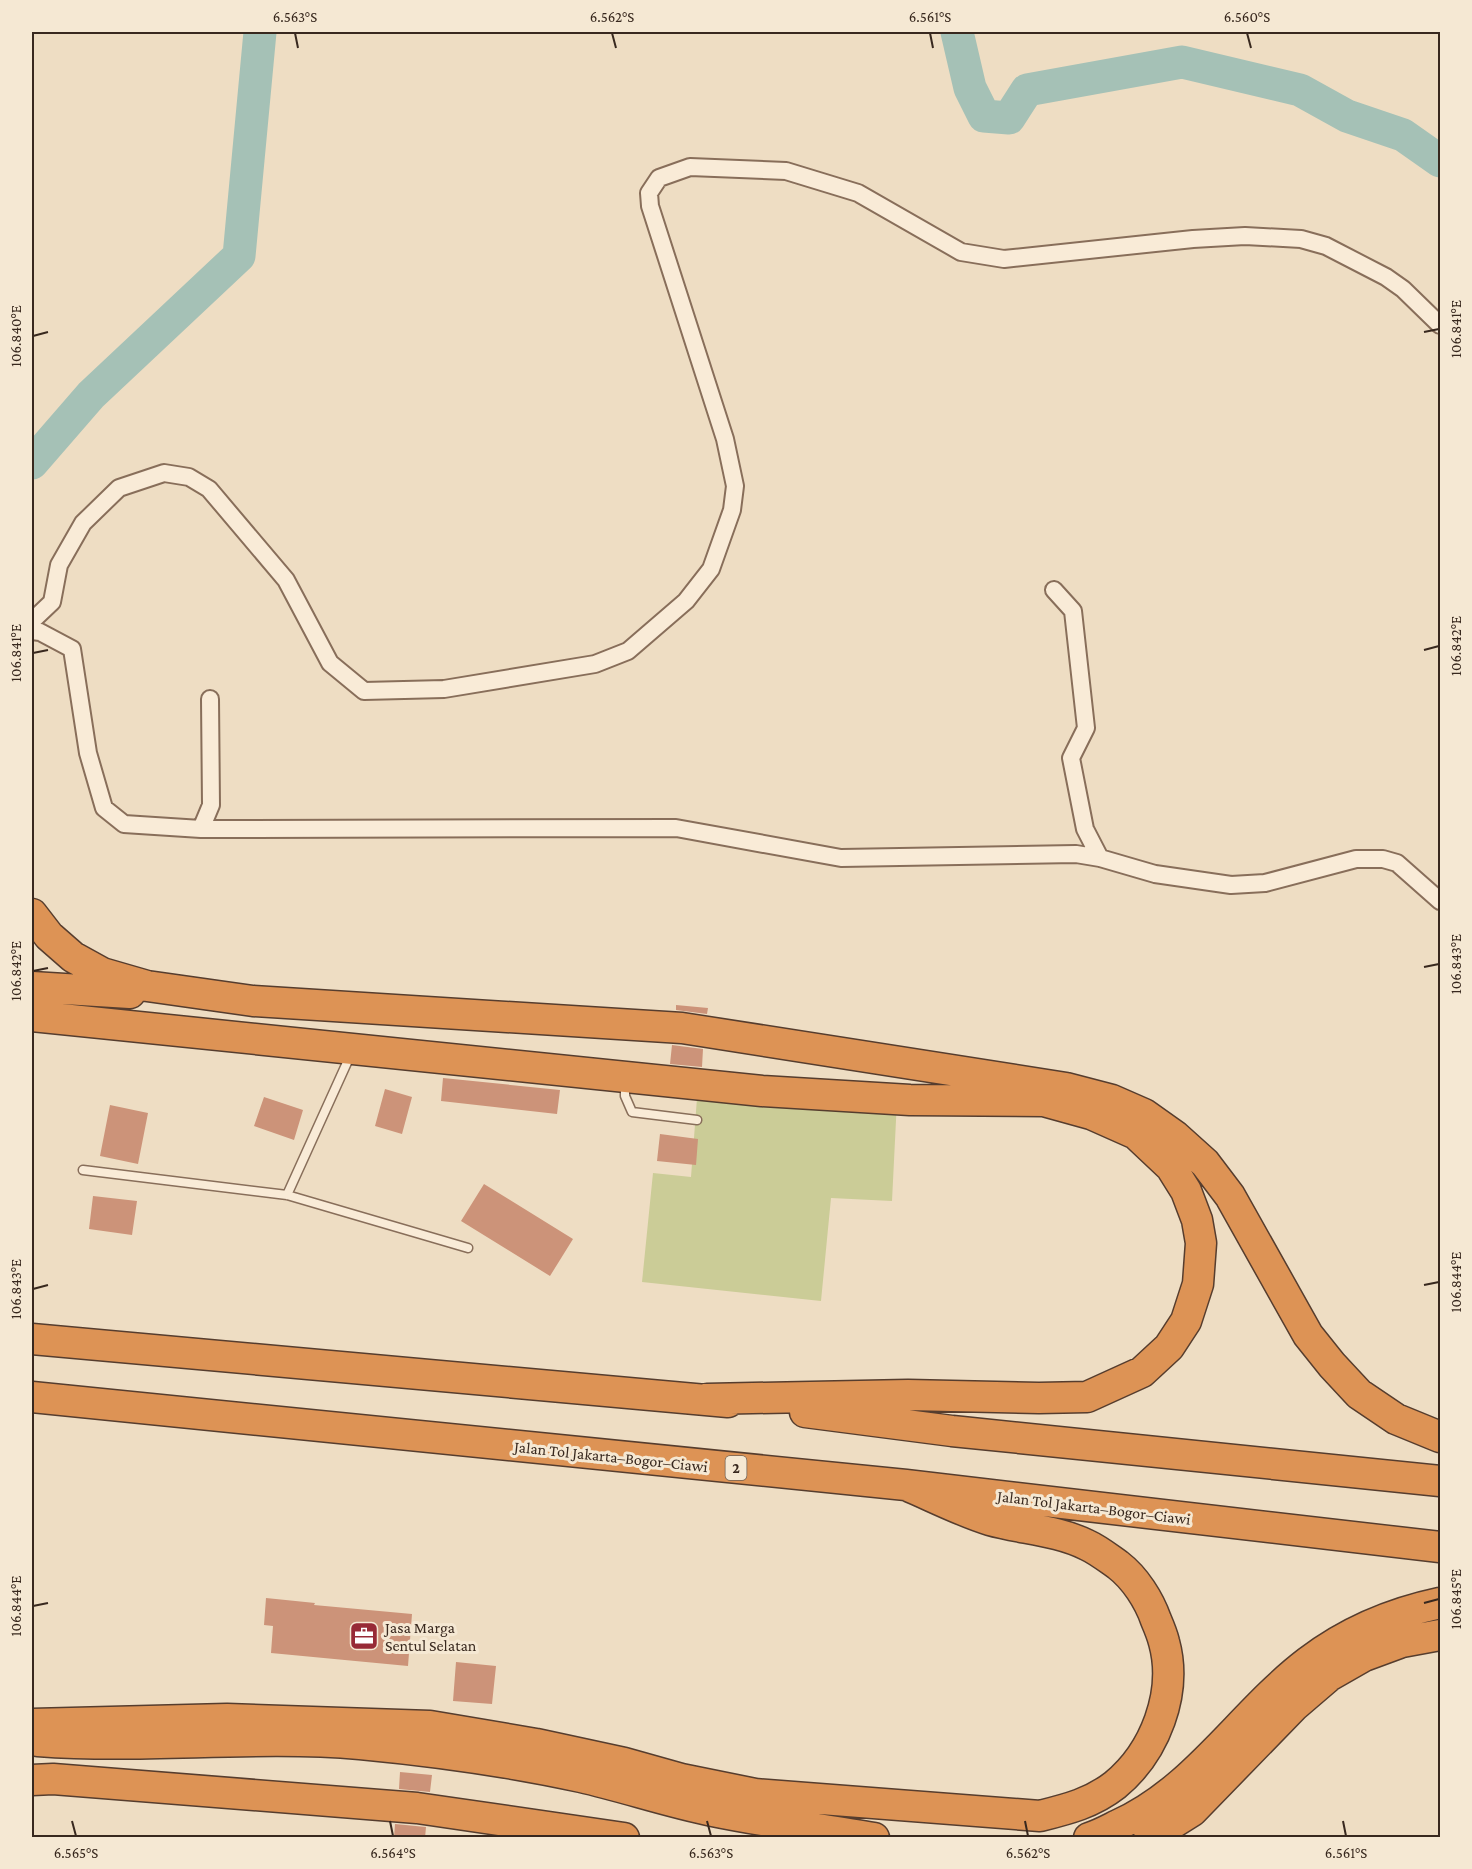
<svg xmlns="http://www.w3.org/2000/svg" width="1472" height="1869" font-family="'Crimson Pro',serif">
<rect width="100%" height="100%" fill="#eeddc3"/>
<path fill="#cbcc97" d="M698,1085L897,1100L892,1201L831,1198L821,1301L642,1282L653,1173L691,1177Z"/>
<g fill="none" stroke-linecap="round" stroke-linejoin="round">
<path stroke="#a5c1b6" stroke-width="33" d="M957,32L970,88L984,116L1009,118L1027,90L1182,62L1300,90L1347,116L1403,135L1440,161
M32,463L91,395L239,256L260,32"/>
</g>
<path fill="#cc9379" d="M676,1005L708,1008L707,1014L676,1010Z
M672,1045L703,1049L702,1067L670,1064Z
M443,1078L560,1090L557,1114L441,1101Z
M385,1089L412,1097L402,1134L375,1126Z
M264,1097L303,1110L294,1140L254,1126Z
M110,1105L148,1113L138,1164L100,1156Z
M660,1134L698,1139L696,1165L657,1161Z
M484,1184L573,1239L550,1276L461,1221Z
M93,1196L137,1201L132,1235L89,1229Z
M266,1598L315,1603L314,1605L412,1614L408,1666L271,1653L273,1626L264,1625Z
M456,1662L496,1666L492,1704L453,1701Z
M400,1772L432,1775L430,1792L399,1789Z
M395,1824L426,1827L425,1838H394Z"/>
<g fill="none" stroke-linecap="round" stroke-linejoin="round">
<g stroke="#886e5a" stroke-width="11">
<path id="service" d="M625,1081V1096L632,1112L697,1120
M83,1170L287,1195L468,1248
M287,1195L350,1056"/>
</g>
<g stroke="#886e5a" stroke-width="20">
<path id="minor" d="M1054,590L1073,611L1086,728L1071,758L1085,829L1100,858
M32,621L52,602L59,565L83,523L119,488L164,473L189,477L209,489L286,580L330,663L364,691L444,689L595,664L628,651L686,601L711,569L732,510L735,486L725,439L650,206L649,193L659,178L690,167L786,171L858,193L961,252L1004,259L1193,239L1245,236L1301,239L1326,246L1386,277L1403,289L1440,325
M32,631L40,632L72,649L88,753L104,808L124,824L201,829L676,828L841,858L1076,854L1100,858L1155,874L1231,885L1265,883L1356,859H1383L1397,863L1440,901
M201,829L211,805L210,699"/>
</g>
<g stroke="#563d2e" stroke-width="33">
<path id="motorway" d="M32,914L49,936L73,957L102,973L147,986L253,1001L682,1028L1066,1088L1112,1100L1144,1114L1175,1136L1205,1163L1230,1196L1308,1335L1332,1365L1359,1394L1396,1419L1440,1437
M32,987L130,993
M32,1016L762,1091L910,1100L1044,1101L1091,1114L1136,1134L1171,1167L1186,1191L1197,1220L1201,1243L1198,1284L1186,1321L1169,1347L1142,1372L1087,1397L1039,1398L908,1395L707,1399
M32,1339L728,1402
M32,1397L906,1485L1440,1547
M805,1412L952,1431L1440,1481
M32,1724L227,1719L430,1726L536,1744L624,1763L681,1779L755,1794L1040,1816C1068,1809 1092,1803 1115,1785C1155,1752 1178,1693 1164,1642C1162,1634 1159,1627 1156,1620C1149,1600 1135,1578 1118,1565C1108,1558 1098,1550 1087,1545C1057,1530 1022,1529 990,1520C963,1512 932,1496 906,1485
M38,1741C145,1749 253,1735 360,1744C434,1751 508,1761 581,1777C625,1787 668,1802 713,1811C766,1822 821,1829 874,1838
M32,1780L53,1779L417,1808L624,1838
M1089,1838C1099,1835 1108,1830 1118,1825C1196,1790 1241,1713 1308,1662C1346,1633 1393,1613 1440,1603
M1149,1838L1192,1811L1294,1706L1329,1676L1364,1656L1402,1642L1440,1635"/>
</g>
<use href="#service" stroke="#f9ebd7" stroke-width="8"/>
<use href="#minor" stroke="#f9ebd7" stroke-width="16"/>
<use href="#motorway" stroke="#dd9355" stroke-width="30"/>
</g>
<path fill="none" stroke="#38281e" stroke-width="2" d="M295,33L298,48M612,33L616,48M930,33L933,48M1247,33L1251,48M1424,332L1439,329M33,336L48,332M1424,650L1439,646M33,653L48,650M1424,967L1439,964M33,971L48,968M1424,1285L1439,1282M33,1289L48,1285M1424,1603L1439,1599M33,1606L48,1603M72,1821L76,1836M390,1821L393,1836M707,1821L711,1836M1025,1821L1028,1836M1343,1821L1346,1836"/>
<defs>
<g id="office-square" transform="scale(1.5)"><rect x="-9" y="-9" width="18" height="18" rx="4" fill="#972a36" stroke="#f5e8d3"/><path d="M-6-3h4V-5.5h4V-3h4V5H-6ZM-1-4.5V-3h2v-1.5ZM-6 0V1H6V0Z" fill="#fff"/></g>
</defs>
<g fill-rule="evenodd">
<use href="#office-square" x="364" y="1636"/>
</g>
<g text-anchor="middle" stroke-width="6" stroke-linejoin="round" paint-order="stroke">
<rect fill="#f5e8d3" stroke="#716254" stroke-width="1.5" x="725.5" y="1456" width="21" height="24" rx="4.5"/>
<g font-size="15" font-weight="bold" fill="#38281e">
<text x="736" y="1473">2</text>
</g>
<g font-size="16" fill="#38281e" stroke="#f5e8d3">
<text transform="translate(611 1456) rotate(6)" y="6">Jalan Tol Jakarta–Bogor–Ciawi</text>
<text transform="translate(1094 1507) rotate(7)" y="6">Jalan Tol Jakarta–Bogor–Ciawi</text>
</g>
<g font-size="16" fill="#38281e" stroke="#f5e8d3" text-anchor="start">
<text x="385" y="1633">Jasa Marga<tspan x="385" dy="18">Sentul Selatan</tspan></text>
</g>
</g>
<rect width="1472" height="1869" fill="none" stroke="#f5e8d3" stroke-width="66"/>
<rect x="33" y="33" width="1406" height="1803" fill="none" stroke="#38281e" stroke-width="2"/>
<g font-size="15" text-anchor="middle" fill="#38281e">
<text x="295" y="22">6.563°S</text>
<text x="612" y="22">6.562°S</text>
<text x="930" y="22">6.561°S</text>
<text x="1247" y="22">6.560°S</text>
<text transform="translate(1456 329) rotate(-90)" y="5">106.841°E</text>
<text transform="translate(16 336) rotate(-90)" y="5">106.840°E</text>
<text transform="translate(1456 646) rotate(-90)" y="5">106.842°E</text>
<text transform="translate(16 653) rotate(-90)" y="5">106.841°E</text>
<text transform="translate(1456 964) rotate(-90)" y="5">106.843°E</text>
<text transform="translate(16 971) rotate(-90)" y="5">106.842°E</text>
<text transform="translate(1456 1282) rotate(-90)" y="5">106.844°E</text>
<text transform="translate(16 1289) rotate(-90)" y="5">106.843°E</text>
<text transform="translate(1456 1599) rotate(-90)" y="5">106.845°E</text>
<text transform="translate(16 1606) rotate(-90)" y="5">106.844°E</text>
<text x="76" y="1858">6.565°S</text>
<text x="393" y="1858">6.564°S</text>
<text x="711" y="1858">6.563°S</text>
<text x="1028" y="1858">6.562°S</text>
<text x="1346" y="1858">6.561°S</text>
</g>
</svg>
